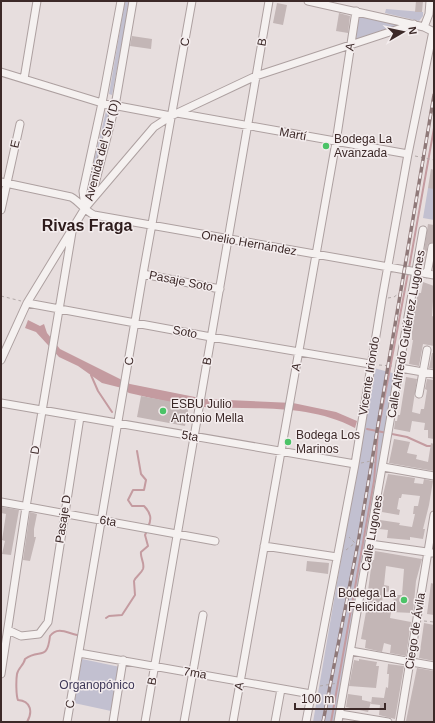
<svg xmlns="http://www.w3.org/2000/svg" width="435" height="723" font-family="Helvetica,sans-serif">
<rect width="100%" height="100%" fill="#e7dede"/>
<path fill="#c2c0d0" d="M125,1H130L112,95L109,94Z
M386,9L423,12V16L419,21L385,13Z
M359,15L401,25L356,39Z
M106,111L110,112L89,190L87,191Z
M434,187V220L423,218L428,188Z
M374,368L396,374L335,722H313Z
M82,659L120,667L111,711L74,703Z"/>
<path fill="#c49ba0" d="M28,320L40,326L44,324L47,333L60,349L130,384L205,399L293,403L336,412L357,421L355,428C308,403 256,410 204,407C179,406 153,398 129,393L122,388L102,383L78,366L59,357L36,332L25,328Z"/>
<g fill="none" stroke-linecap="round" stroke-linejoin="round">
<path stroke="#c49ba0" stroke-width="2" d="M409,268L434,128
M91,375L98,391L112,412
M367,429L407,437L427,446H434
M137,451L141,474L146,480L144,490H133L128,500L132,506H144C151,513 152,519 148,527
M106,618L109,616L122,615L135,595L134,581C136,576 141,574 143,569C145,563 140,558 141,552L148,546L145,535L147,531
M27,722C33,712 31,701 18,700C16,696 16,680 17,674C18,668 24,665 25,659C40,648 47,662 50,636C58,626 67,633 77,635
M331,722L374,481L378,432L408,273"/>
</g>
<path fill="#c3b6b6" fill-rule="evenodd" d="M416,1H423L422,12H415Z
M277,3L287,5L283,25L273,23Z
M339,13L350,16L348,33L336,31Z
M132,36L152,39L151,49L130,46Z
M431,169L434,170V189L428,188Z
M428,224L434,225V242L428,244L424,265H422Z
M423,282L434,286L432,316L434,317V346L423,344L419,366L409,364L413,340H412V332L414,311L418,293H421Z
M432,353H434V369L429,368Z
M406,377L417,379L412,412L420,414L421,409H424L427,390L425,389L427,379L434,380V439L428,438V430H424L425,423L412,421L410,432L394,429L395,421H397L398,415H400Z
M141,396L189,405L185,426L137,417Z
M394,439L410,442L407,453L417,455L416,459L428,462L431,443L434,444V471L389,463Z
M388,474L415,478L414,483L423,484L424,479L433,481L429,505L423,529H425L423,539L410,537V540L387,538L388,530L379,529L380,520L400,523L399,525L412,527L415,514H413L414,506H418L420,496L402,494L401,498H399L397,509L400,510L399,515L382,512L383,495Z
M2,507L19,510L11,555L2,554L5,541L2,540L6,514L1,513Z
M30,512L37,514L34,529V537H36L30,561L23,560Z
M375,551L422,559L416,581L413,613L391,612L390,618L411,622L406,656L390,653L391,645L384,643L382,652L365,648L366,640L361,639L366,612H369L370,603H368V591L372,560H374ZM386,566L404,569L402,595H394L393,607L382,605L383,591L389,592V586L384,585Z
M307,561L329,563L328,574L306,571Z
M431,583L434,584V615L427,614Z
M424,623L434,625V661L419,658Z
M359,659L377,662L376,666H379L376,688L349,686L354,660L359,661Z
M388,664L404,666L395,719L379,715L380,705L371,704L372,697L384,698L386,687L388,688L389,674H387Z
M417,668L434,671V722L406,721Z
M348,694L362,696V700L371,702L368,712L346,707Z"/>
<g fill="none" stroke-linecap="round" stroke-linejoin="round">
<g stroke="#ada0a0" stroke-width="9">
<path id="minor" d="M308,1L424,27L434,32
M424,27L429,14L430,1
M1,72L102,103L171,116
M24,79L37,1
M177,113L408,154
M1,182L71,197C80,202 85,211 94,215L434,275
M89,200L94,188L115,106L133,1
M85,207L83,191L102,103L121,1
M1,210L20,124
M143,274L220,289
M427,274L432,247H434
M27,303L211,337L370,364
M1,360L27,303L85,208L154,127L171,116L256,76L414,24
M400,368L434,374
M419,394L427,350
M1,403L355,464
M383,467L434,476
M1,502L215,541
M370,544L434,553
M264,546L337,557
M8,630L21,636L39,634L48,622L80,417
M351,651L434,666
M79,653L311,694
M1,674L26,507L72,232
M340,714L388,722
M67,722L143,274L192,1
M113,722L123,660
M145,722L269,1
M184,722L203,615
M233,722L336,142L356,11
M275,722L281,689
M306,722L355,464L382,299L408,154L433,31
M338,722L423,230
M400,722L434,515"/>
</g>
<path stroke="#b2a9a8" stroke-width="1" stroke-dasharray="3 3" stroke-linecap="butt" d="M415,156L434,160
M1,296L21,301
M388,298L394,297L402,291L405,292
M379,365L392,366
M361,463L371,461L376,463
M356,543H363
M346,550L355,543L349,537
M424,621L434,622
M320,686L338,683"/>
<use href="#minor" stroke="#f5f1f0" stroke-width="7"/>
<g stroke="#8f7979" stroke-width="3.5">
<path id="rail" d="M323,722L358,543L434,95"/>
</g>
<use href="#rail" stroke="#f4edee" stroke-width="2" stroke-dasharray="6" stroke-linecap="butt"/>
</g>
<g fill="#4bc367" stroke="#f4edee" stroke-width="1.5">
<circle cx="326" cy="146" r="4"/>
<circle cx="163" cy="411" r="4"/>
<circle cx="288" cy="442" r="4"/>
<circle cx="404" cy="600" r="4"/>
</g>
<g text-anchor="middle" stroke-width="3" stroke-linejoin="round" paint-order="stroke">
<g font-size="12" fill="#3c2928" stroke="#f4edee">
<text transform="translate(185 42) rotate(-79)" y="4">C</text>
<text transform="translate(262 42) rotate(-80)" y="4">B</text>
<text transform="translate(350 47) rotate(-81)" y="4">A</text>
<text transform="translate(293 134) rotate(10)" y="4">Martí</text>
<text transform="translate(15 144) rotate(-77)" y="4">E</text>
<text transform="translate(102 150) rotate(-75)" y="4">Avenida del Sur (D)</text>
<text transform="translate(249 243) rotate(10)" y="4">Onelio Hernández</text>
<text transform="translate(181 281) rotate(11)" y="4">Pasaje Soto</text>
<text transform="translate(185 332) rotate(11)" y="4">Soto</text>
<text transform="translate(406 334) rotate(-80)" y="4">Calle Alfredo Gutiérrez Lugones</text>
<text transform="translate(129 361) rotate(-80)" y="4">C</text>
<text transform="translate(207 361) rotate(-79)" y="4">B</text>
<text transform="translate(296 367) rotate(-79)" y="4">A</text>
<text transform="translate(369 376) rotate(-81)" y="4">Vicente Iriondo</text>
<text transform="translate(190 436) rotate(10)" y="4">5ta</text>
<text transform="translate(35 450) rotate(-80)" y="4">D</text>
<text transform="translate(63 519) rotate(-81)" y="4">Pasaje D</text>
<text transform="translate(108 521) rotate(10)" y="4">6ta</text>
<text transform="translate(372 533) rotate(-80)" y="4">Calle Lugones</text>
<text transform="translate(415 631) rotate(-81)" y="4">Ciego de Ávila</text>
<text transform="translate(195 673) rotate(10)" y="4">7ma</text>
<text transform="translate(152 681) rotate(-80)" y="4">B</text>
<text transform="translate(239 686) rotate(-80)" y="4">A</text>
<text transform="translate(70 704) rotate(-80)" y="4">C</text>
</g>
<g font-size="12" fill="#3c2928" stroke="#f4edee" text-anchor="start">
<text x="334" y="143">Bodega La<tspan x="334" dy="14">Avanzada</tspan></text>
<text x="171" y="408">ESBU Julio<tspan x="171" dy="14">Antonio Mella</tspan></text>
<text x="296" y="439">Bodega Los<tspan x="296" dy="14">Marinos</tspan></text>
<text x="396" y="597" text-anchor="end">Bodega La<tspan x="396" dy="14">Felicidad</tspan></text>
</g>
<g font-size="12" fill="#3d3757" stroke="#f4edee">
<text x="97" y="689">Organopónico</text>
</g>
<g font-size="16" font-weight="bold" fill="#2d1b1b" stroke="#f4edee">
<text x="87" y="231">Rivas Fraga</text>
</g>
</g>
<rect width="435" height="723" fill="none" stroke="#3c2928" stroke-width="4"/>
<g transform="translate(403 32) rotate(81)" stroke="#f4edee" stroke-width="3" paint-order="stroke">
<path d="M0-3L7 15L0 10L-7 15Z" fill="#3c2928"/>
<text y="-6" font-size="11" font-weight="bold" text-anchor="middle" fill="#3c2928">N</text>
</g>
<path d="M295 703v6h90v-6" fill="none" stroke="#3c2928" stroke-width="2"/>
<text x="301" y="703" font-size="12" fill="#3c2928" stroke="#f4edee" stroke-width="3" paint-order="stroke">100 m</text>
</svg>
